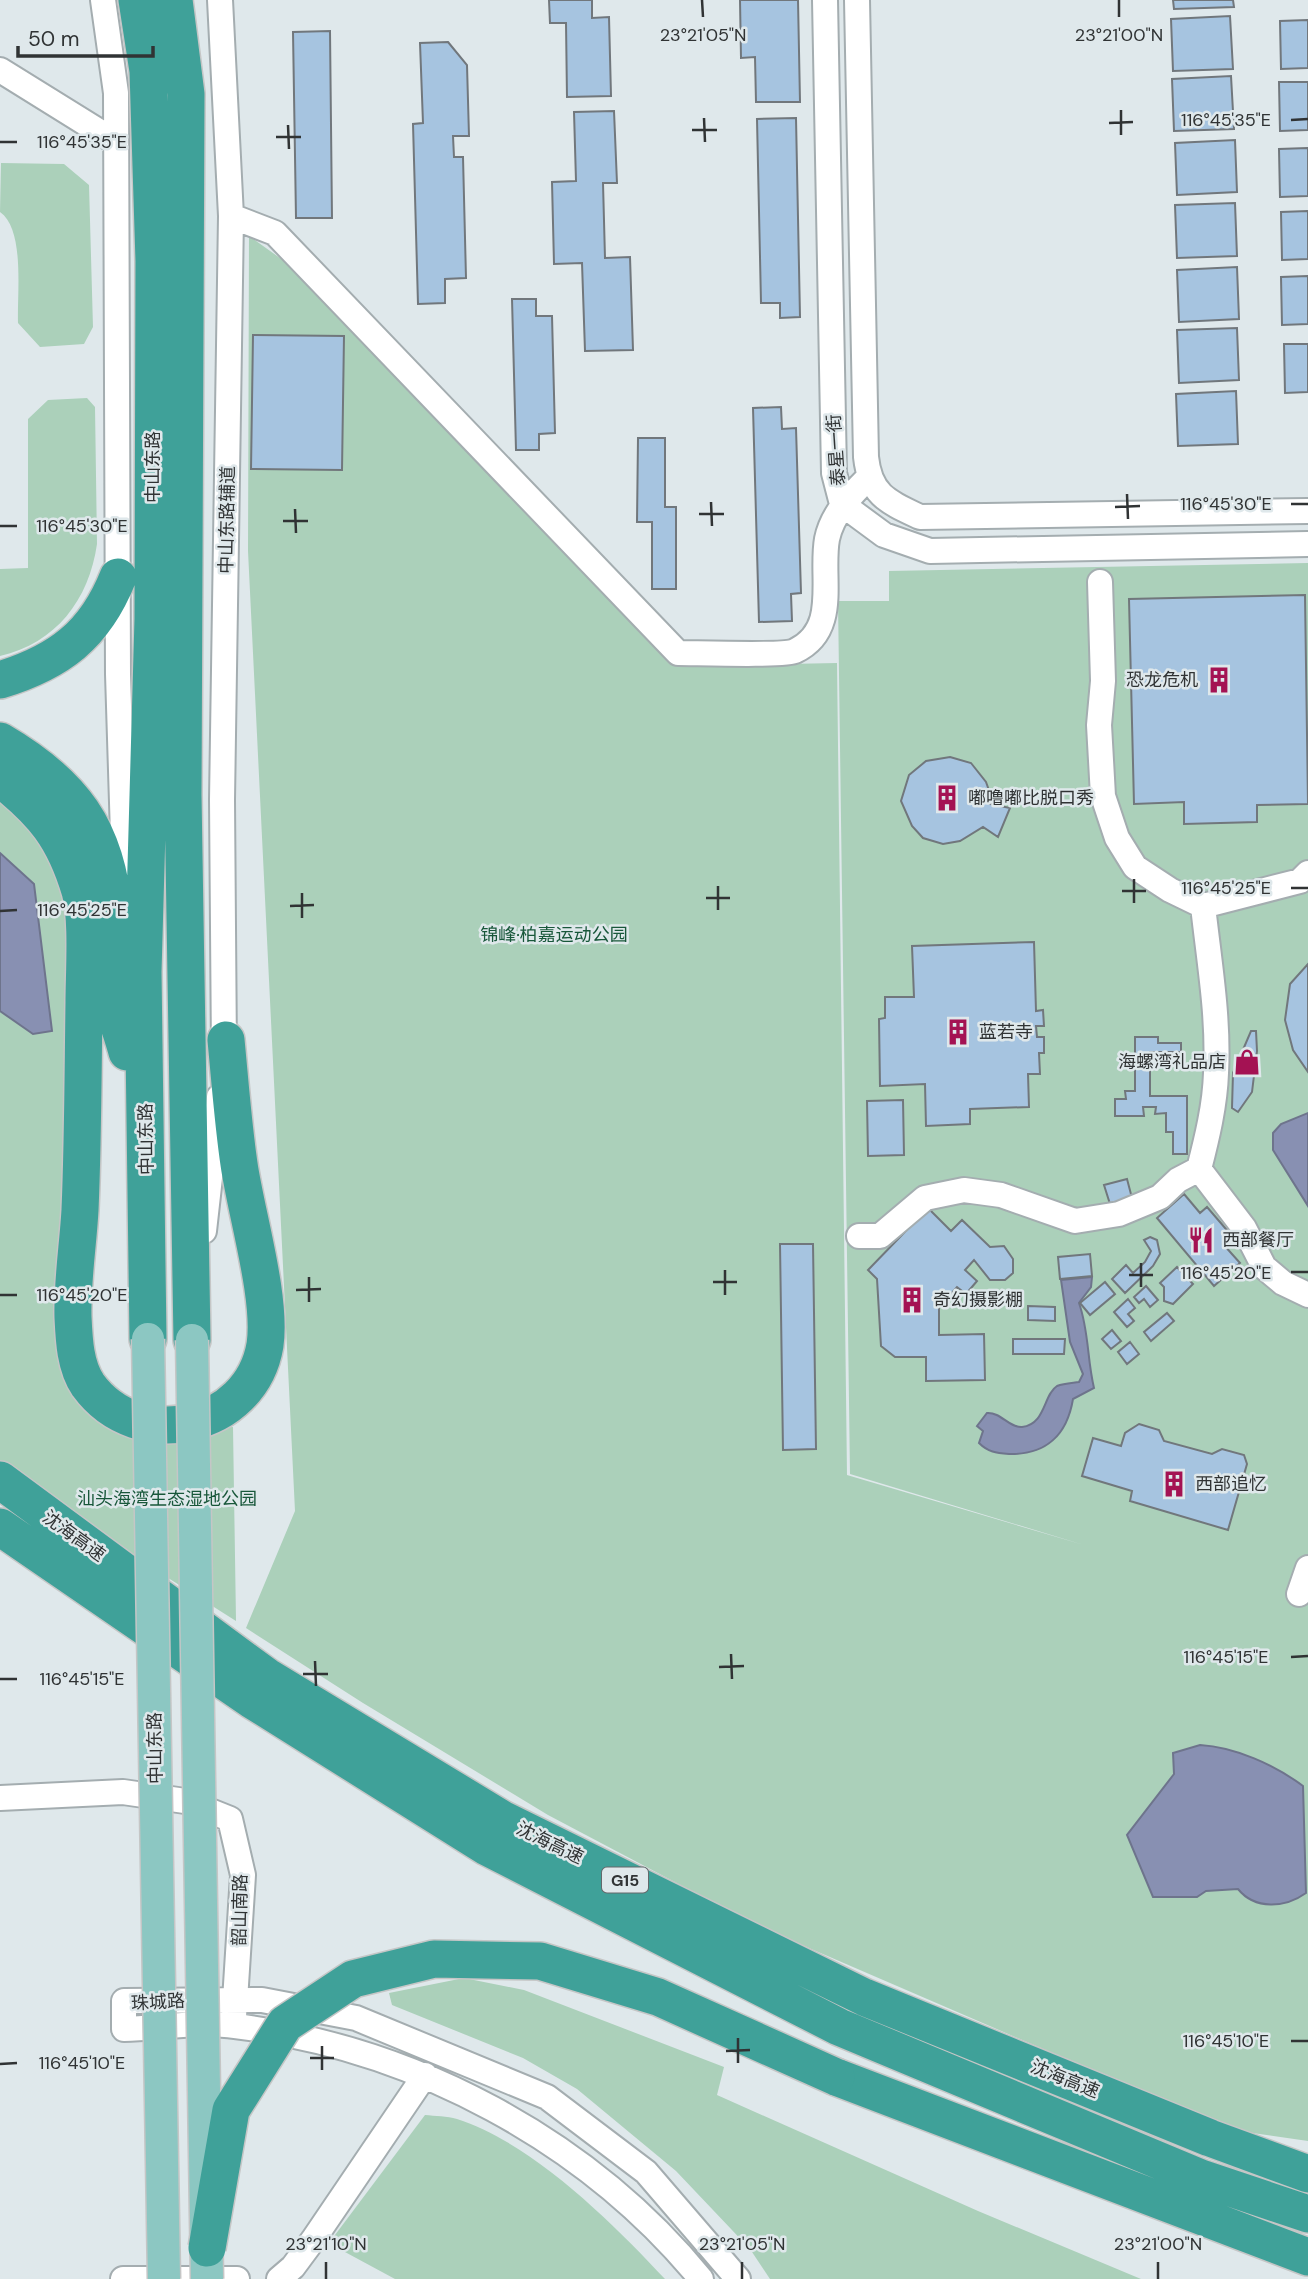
<svg xmlns="http://www.w3.org/2000/svg" width="1308" height="2279" font-family="'DM Sans','Noto Sans SC',sans-serif">
<rect width="100%" height="100%" fill="#dfe8eb"/>
<path fill="#abd0ba" d="M1,163L64,164L89,185L93,327L84,344L40,347L18,323C17,293 25,229 0,212Z
M249,236L294,268L676,666L837,663L847,1475L1084,1545L850,1474L838,601H889V571L1308,563V2141L1231,2130L760,1927L548,1815L363,1703L246,1628L295,1511L248,551Z
M87,398L95,407L97,544C89,600 56,643 0,656V569L28,568V419L48,400Z
M0,789L14,799L68,883L84,1402L104,1425L125,1433L233,1427L236,1621L72,1517L0,1462Z
M464,1978L524,1990L724,2067L717,2095L978,2211L1141,2279H770L750,2249L676,2171L577,2089L523,2058L392,2005L389,1993Z
M425,2115C435,2116 447,2116 457,2119C532,2143 612,2222 665,2279H395L332,2245V2239Z"/>
<path fill="#8890b2" stroke="#6e748c" stroke-width="2" d="M0,853L34,884L52,1031L33,1034L0,1011Z
M1308,1113V1206L1273,1150V1133L1281,1124Z
M1092,1277L1091,1287L1079,1303C1089,1331 1087,1359 1094,1388L1073,1399C1067,1435 1046,1455 1009,1454C996,1453 988,1452 979,1443L983,1431L977,1426L987,1413C1001,1412 1009,1428 1022,1427C1046,1424 1043,1395 1057,1386C1064,1383 1072,1383 1079,1382L1083,1374L1070,1342L1061,1280Z
M1200,1745C1235,1747 1275,1765 1303,1786L1306,1893C1285,1908 1255,1910 1238,1889L1206,1891L1197,1897H1153L1127,1835L1174,1774L1173,1753Z"/>
<path fill="#a6c4e0" stroke="#71777c" stroke-width="2" d="M549,0H592V18L609,17L611,96L567,97L566,23H550Z
M740,0H798L800,102H756L755,57L741,58Z
M1173,0H1233L1234,7L1174,9Z
M1230,16L1233,69L1173,71L1171,19Z
M1308,20V68L1281,69L1280,21Z
M330,31L332,218H296L293,32Z
M448,42L467,65L469,136H453L454,157H463L466,278L445,279V303L418,304L413,124L423,123L420,43Z
M1231,76L1234,129L1174,131L1172,79Z
M1279,82H1308V130L1280,131Z
M614,111L617,183H603L605,258L630,257L633,350L585,351L582,263L554,264L552,182L576,181L574,112Z
M796,118L800,317L780,318V303H761L757,119Z
M1235,140L1237,192L1177,195L1175,143Z
M1308,148V196L1280,197L1279,149Z
M1235,203L1237,256L1177,258L1175,205Z
M1308,211V259L1282,260L1281,212Z
M1237,267L1239,319L1179,322L1177,270Z
M1308,276V324L1282,325L1281,277Z
M512,299H536V316H552L555,433L539,434V450H516Z
M1237,328L1239,380L1179,383L1177,330Z
M253,335L344,336L342,470L251,469Z
M1284,344H1308V392L1285,393Z
M1236,391L1238,444L1178,446L1176,394Z
M781,407L782,429L796,428L801,593L791,594L792,621L759,622L753,408Z
M638,438H665V507H676V589H652V522H637Z
M1305,595L1308,804L1257,805V822L1184,824V802L1134,804L1129,599Z
M950,757L971,763L986,782L991,796L990,804L1010,808L998,837L983,827L960,841L943,844L923,838L912,826L901,801L909,775L926,761Z
M1034,942L1036,1011L1043,1010L1044,1026H1036L1037,1037H1044V1053H1039L1040,1074H1028L1029,1107L970,1109V1124L926,1126L925,1084L880,1086L879,1019L885,1018V997H914L912,946Z
M1308,964V1072L1293,1050L1285,1020L1290,984Z
M1251,1031H1256L1257,1051L1252,1092L1238,1112L1232,1108L1233,1073Z
M1135,1037H1158V1043H1181V1052H1150V1096H1187V1154H1173V1132H1166V1113L1155,1114L1156,1107H1143L1144,1116H1115V1099H1126L1125,1091H1135Z
M903,1100L904,1155L868,1156L867,1101Z
M1127,1179L1132,1198L1110,1204L1104,1185Z
M1184,1194L1200,1213L1207,1207L1232,1236L1223,1244L1240,1263L1214,1286L1157,1218Z
M928,1208L951,1231L962,1220L990,1247L1004,1246L1013,1259V1273L1005,1280H990L974,1260L965,1270L977,1281L966,1294L957,1287L939,1307V1335L984,1334L985,1380L926,1381V1357H895L881,1346L877,1279L868,1270Z
M1150,1237L1157,1240L1160,1254L1153,1266L1125,1293L1112,1279L1126,1265L1133,1273L1145,1262L1151,1251L1144,1240Z
M780,1244H813L816,1449L783,1450Z
M1090,1254L1092,1276L1060,1279L1058,1257Z
M1177,1267L1193,1284L1173,1304L1164,1301V1287L1160,1283Z
M1105,1282L1115,1294L1090,1315L1080,1303Z
M1146,1286L1158,1300L1150,1307L1144,1299L1139,1303L1134,1297Z
M1128,1299L1135,1308L1128,1314L1134,1321L1127,1327L1114,1312Z
M1028,1306L1055,1307V1321L1028,1320Z
M1167,1313L1174,1321L1151,1341L1144,1332Z
M1112,1330L1121,1341L1111,1349L1102,1339Z
M1013,1339H1065L1064,1354H1013Z
M1130,1342L1139,1354L1127,1364L1118,1352Z
M1139,1424L1159,1430L1164,1441L1212,1454L1222,1449L1244,1455L1247,1464L1228,1530L1130,1501L1132,1491L1082,1476L1093,1438L1121,1446L1125,1433Z"/>
<g fill="none" stroke-linecap="round" stroke-linejoin="round">
<g stroke="#a4adb0" stroke-width="28">
<path id="minor" d="M103,0L116,93L118,674L125,899
M220,0L231,216L222,800L224,1054
M825,0L834,473L842,504L884,535L930,551L1308,544
M857,0L866,457C870,495 888,502 920,517L1308,511
M0,70L116,142
M231,216L275,233L678,653C697,653 785,656 795,651C840,630 820,577 827,539C832,514 851,495 868,478
M1100,582L1103,681L1099,725L1103,796L1117,838L1135,867L1170,890L1203,906L1300,881L1308,873
M1203,906C1209,961 1219,1017 1216,1073C1215,1105 1207,1138 1199,1169L1244,1228L1264,1267L1283,1283L1308,1295
M204,1231L219,1097
M859,1236H880L925,1198L964,1190L1001,1195L1075,1221L1119,1214L1160,1197L1178,1180L1199,1169
M1299,1594L1308,1568
M0,1798L123,1792L185,1801L230,1819L243,1875L234,2016
M123,2279H237
M279,2279L293,2267L313,2240L425,2075
M701,2279C587,2140 414,2048 235,2026C200,2021 160,2028 124,2029V2001L262,2000L356,2018L547,2097L646,2172L738,2279"/>
</g>
<g stroke="#c5c6c6" stroke-width="40">
<path id="highway" d="M137,0L148,71L154,261L153,619L143,972L148,1339
M174,0L186,94L183,795L192,1340
M0,680C59,662 95,635 118,577
M0,741C72,783 108,829 114,915C115,945 109,977 114,1006C117,1022 123,1037 127,1052
M0,778C43,812 64,837 80,891C88,918 84,973 84,1003C83,1072 83,1141 80,1210C78,1246 72,1281 73,1317C74,1339 75,1366 88,1385C138,1454 251,1429 265,1345C272,1298 246,1213 239,1164C233,1123 230,1081 226,1040
M0,1480L266,1676L502,1819L864,1997L1210,2138L1308,2174
M0,1527L252,1700L487,1847L839,2027L1201,2178L1308,2214
M836,2077L1308,2257"/>
</g>
<use href="#minor" stroke="#fff" stroke-width="24"/>
<use href="#highway" stroke="#3fa199" stroke-width="37"/>
<g stroke="#c5c6c6" stroke-width="35" stroke-linecap="butt">
<path id="major-bridge" d="M148,1339L164,2279
M192,1340L207,2279"/>
</g>
<g stroke="#c5c6c6" stroke-width="40" stroke-linecap="butt">
<path id="highway-bridge" d="M207,2248L231,2110L285,2024L353,1979L434,1959L540,1961L658,1997L836,2077"/>
</g>
<use href="#major-bridge" stroke="#8cc7c2" stroke-width="32"/>
<use href="#highway-bridge" stroke="#3fa199" stroke-width="37"/>
</g>
<path fill="none" stroke="#303334" stroke-width="2.5" d="M702,0L703,17M1119,0V17M1121,110V135M704,118L705,142M1291,120L1308,119M1109,123L1133,122M288,125L289,149M692,130H717M276,137H301M0,142H17M1127,494L1128,519M711,502L712,526M1291,504H1308M1115,507L1140,506M295,509L296,533M699,514H724M283,521H308M0,526H17M1134,879V903M718,886V910M1291,888H1308M1122,891H1146M302,893V918M706,898H730M290,906L314,905M0,911L17,910M1141,1263V1287M725,1270V1295M1291,1272H1308M1129,1275H1153M309,1277V1302M713,1282H737M296,1290L321,1289M0,1295H17M731,1654L732,1679M1291,1657L1308,1656M315,1661L316,1686M719,1667L744,1666M303,1674H328M0,1679H17M738,2038V2063M1291,2041H1308M322,2046V2070M726,2051L750,2050M310,2058H334M0,2064L17,2063M326,2262V2279M742,2262V2279M1158,2262V2279"/>
<defs>
<g id="building-bare" transform="scale(2.1)"><path d="M-4-6H4V6H1V3H-1V6H-4ZM-2.5-4.3h1.7v1.8h-1.7ZM.8-4.3h1.7v1.8H.8ZM-2.5-1h1.7V.8h-1.7ZM.8-1h1.7V.8H.8Z" fill="#a41253" stroke="#dfe8eb" stroke-width="2.5" paint-order="stroke"/></g>
<g id="shop-bare" transform="scale(2.1)"><path d="M-5-2.5h2.3a2.7 3.5 0 0 1 5.4 0H5L5.5 6h-11ZM-1.5-2.5h3a1.5 2.3 0 0 0-3 0Z" fill="#a41253" stroke="#dfe8eb" stroke-width="2.5" paint-order="stroke"/></g>
<g id="restaurant-bare" transform="scale(2.1)"><path d="M-5-6h1v4h1v-4h1v4h1v-4h1v5L-1.5 .5V6h-2V.5L-5-1ZM5-6V6H3V1.5H1.5Q1.5-4 5-6Z" fill="#a41253" stroke="#dfe8eb" stroke-width="2.5" paint-order="stroke"/></g>
</defs>
<g fill-rule="evenodd">
<use href="#building-bare" x="1219" y="680"/>
<use href="#building-bare" x="947" y="798"/>
<use href="#building-bare" x="958" y="1032"/>
<use href="#shop-bare" x="1247" y="1062"/>
<use href="#restaurant-bare" x="1201" y="1240"/>
<use href="#building-bare" x="912" y="1300"/>
<use href="#building-bare" x="1174" y="1484"/>
</g>
<g text-anchor="middle" stroke-width="5" stroke-linejoin="round" paint-order="stroke">
<rect fill="#dfe8eb" stroke="#64696b" stroke-width="2" x="602" y="1867.5" width="46" height="25" rx="5"/>
<g font-size="16" font-weight="bold" fill="#303334">
<text x="625" y="1886">G15</text>
</g>
<g font-size="18" fill="#303334" stroke="#dfe8eb">
<text transform="translate(836 450) rotate(-94)" y="6">泰星一街</text>
<text transform="translate(153 467) rotate(-90)" y="6">中山东路</text>
<text transform="translate(227 520) rotate(-89)" y="6">中山东路辅道</text>
<text transform="translate(146 1139) rotate(-91)" y="6">中山东路</text>
<text transform="translate(74 1536) rotate(36)" y="6">沈海高速</text>
<text transform="translate(155 1748) rotate(-91)" y="6">中山东路</text>
<text transform="translate(550 1843) rotate(26)" y="6">沈海高速</text>
<text transform="translate(240 1910) rotate(-89)" y="6">韶山南路</text>
<text transform="translate(158 2002) rotate(-3)" y="6">珠城路</text>
<text transform="translate(1065 2079) rotate(22)" y="6">沈海高速</text>
</g>
<g font-size="18" fill="#303334" stroke="#dfe8eb" text-anchor="start">
<text x="1198" y="686" text-anchor="end">恐龙危机</text>
<text x="968" y="804">嘟噜嘟比脱口秀</text>
<text x="979" y="1038">蓝若寺</text>
<text x="1226" y="1068" text-anchor="end">海螺湾礼品店</text>
<text x="1222" y="1246">西部餐厅</text>
<text x="933" y="1306">奇幻摄影棚</text>
<text x="1195" y="1490">西部追忆</text>
</g>
<g font-size="18" fill="#18573a" stroke="#dfe8eb">
<text x="554" y="941">锦峰·柏嘉运动公园</text>
<text x="167" y="1505">汕头海湾生态湿地公园</text>
</g>
</g>
<g font-size="18" text-anchor="middle" fill="#303334" stroke="#dfe8eb" stroke-width="5" stroke-linejoin="round" paint-order="stroke">
<text x="703" y="41">23°21'05"N</text>
<text x="1119" y="41">23°21'00"N</text>
<text x="1226" y="126">116°45'35"E</text>
<text x="82" y="148">116°45'35"E</text>
<text x="1226" y="510">116°45'30"E</text>
<text x="82" y="532">116°45'30"E</text>
<text x="1226" y="894">116°45'25"E</text>
<text x="82" y="916">116°45'25"E</text>
<text x="1226" y="1279">116°45'20"E</text>
<text x="82" y="1301">116°45'20"E</text>
<text x="1226" y="1663">116°45'15"E</text>
<text x="82" y="1685">116°45'15"E</text>
<text x="1226" y="2047">116°45'10"E</text>
<text x="82" y="2069">116°45'10"E</text>
<text x="326" y="2250">23°21'10"N</text>
<text x="742" y="2250">23°21'05"N</text>
<text x="1158" y="2250">23°21'00"N</text>
</g>
<path d="M18 46v10h135v-10" fill="none" stroke="#303334" stroke-width="3.5"/>
<text x="28" y="46" font-size="21" fill="#303334" stroke="#dfe8eb" stroke-width="5" paint-order="stroke">50 m</text>
</svg>
